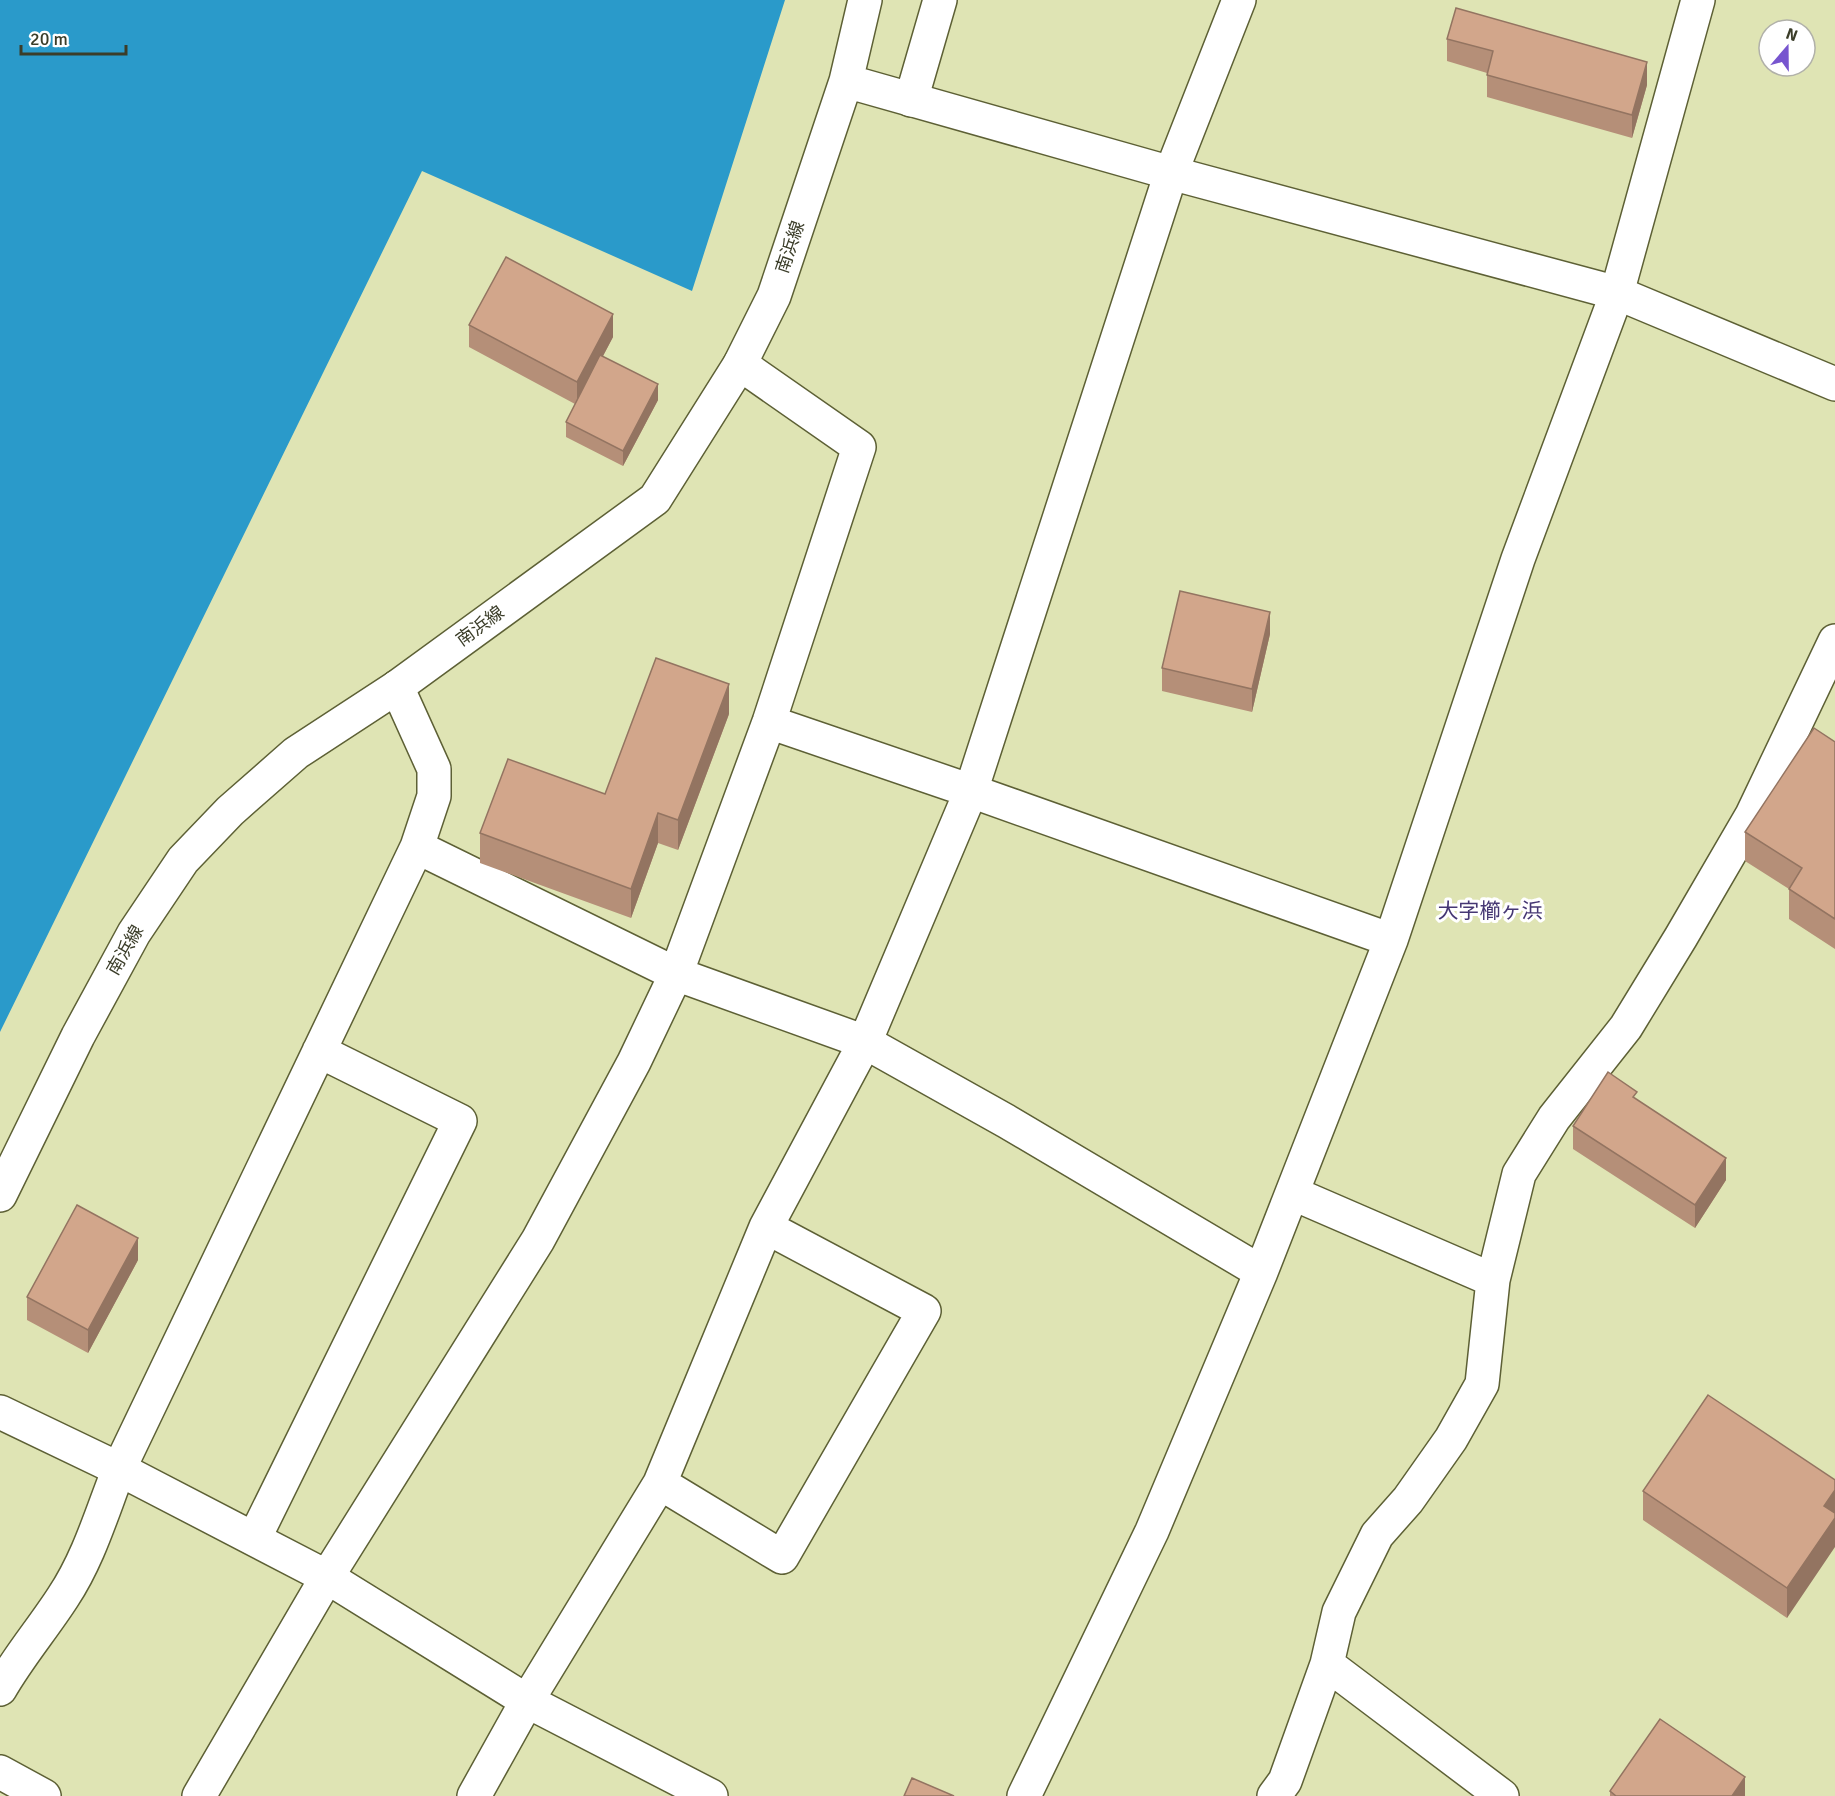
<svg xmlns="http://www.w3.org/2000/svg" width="1835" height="1796" font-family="Signika,'Noto Sans JP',sans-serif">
<rect width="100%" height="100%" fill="#dfe4b4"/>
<path fill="#2a9aca" d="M0,0H785L692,291L422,171L0,1032Z"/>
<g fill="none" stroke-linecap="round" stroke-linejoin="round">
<g stroke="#5d6035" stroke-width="36">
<path id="street" d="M911,100L940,0
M769,722L971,791L1391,940
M417,847L676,974L865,1042L1006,1121L1261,1272
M1292,1193L1493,1280
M0,1412L119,1469L327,1577L527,1701L711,1796
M660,1483L782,1557L924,1311L766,1227
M254,1539L460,1121L319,1051
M1327,1664L1502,1796
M0,1689C19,1656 43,1628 63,1597C89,1558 102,1512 119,1469L417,847L434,796V769L397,687
M0,1772L44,1796
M199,1796L327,1577L538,1240L634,1062L676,974L769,722L859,447L740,364
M474,1796L527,1701L660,1483L766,1227L865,1042L971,791L1171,173L1239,0
M1024,1796L1152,1531L1261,1272L1391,940L1518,559L1617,293L1698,0
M1274,1796L1285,1781L1327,1664L1339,1612L1377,1535L1408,1500L1451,1439L1482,1384L1493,1280L1519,1174L1554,1118L1626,1027L1681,937L1752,815L1835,641"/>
</g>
<g stroke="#5d6035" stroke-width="36">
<path id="secondary" d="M846,81L1171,173L1617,293L1835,384
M0,1195L78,1036L134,933L183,860L230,811L296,753L397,687L655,499L740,364L774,296L846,81L865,0"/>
</g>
<use href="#street" stroke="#fff" stroke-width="33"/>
<use href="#secondary" stroke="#fff" stroke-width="33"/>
</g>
<path fill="#b58f78" d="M1447,39L1647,85L1632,138L1487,97V73L1447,61Z
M469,325L613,337L603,356L658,400L623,466L566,437V422L575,404L469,347Z
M1270,634L1252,712L1162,691V668Z
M729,714L678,850L658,843L631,918L480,863V833L605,794Z
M1835,742V949L1789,919V889L1745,861V832Z
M1637,1099L1726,1180L1695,1228L1573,1149V1126Z
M138,1260L88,1353L27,1320V1297Z
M1835,1480L1787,1618L1643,1520V1491Z
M1610,1791L1745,1796H1610Z"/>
<path fill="#937461" d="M1647,62V85L1632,138V115Z
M613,314V337L577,405V382Z
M658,384V400L623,466V451Z
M1270,612V634L1252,712V689Z
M729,684V714L678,850V820Z
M658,813V843L631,918V889Z
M1726,1158V1180L1695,1228V1205Z
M138,1238V1260L88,1353V1330Z
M1835,1490V1547L1787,1618V1588L1824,1506Z
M1745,1777V1796H1732Z"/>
<path fill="#d2a68b" stroke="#937461" stroke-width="1.5" d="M1456,8L1647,62L1632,115L1487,75L1493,51L1447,39Z
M506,257L613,314L577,382L469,325Z
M600,355L658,384L623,451L566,422Z
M1180,591L1270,612L1252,689L1162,668Z
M656,658L729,684L678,820L658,813L631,889L480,833L508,759L605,794Z
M1814,728L1835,742V919L1789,889L1802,868L1745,832Z
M1608,1072L1637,1092L1633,1097L1726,1158L1695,1205L1573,1126Z
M77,1205L138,1238L88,1330L27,1297Z
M1708,1395L1835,1480V1490L1824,1506L1835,1513V1518L1787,1588L1643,1491Z
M1660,1719L1745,1777L1732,1796H1616L1610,1791Z
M912,1778L954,1796H904Z"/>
<g text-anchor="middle" stroke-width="6" stroke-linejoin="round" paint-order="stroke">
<g font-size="18" fill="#3b3d29" stroke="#fff">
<text transform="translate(790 247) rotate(-71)" y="6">南浜線</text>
<text transform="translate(480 626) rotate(-36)" y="6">南浜線</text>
<text transform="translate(125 950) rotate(-60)" y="6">南浜線</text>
</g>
<g font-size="21" fill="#453773" stroke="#fff">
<text x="1490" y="918">大字櫛ヶ浜</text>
</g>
</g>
<g transform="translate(1787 48) rotate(20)"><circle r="28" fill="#ffffff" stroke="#b1b1a9" stroke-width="1.5"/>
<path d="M0-4.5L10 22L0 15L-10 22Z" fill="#7755cf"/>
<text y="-9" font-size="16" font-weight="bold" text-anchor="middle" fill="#3b3d29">N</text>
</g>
<path d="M21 45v9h105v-9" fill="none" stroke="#3b3d29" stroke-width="3"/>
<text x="30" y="45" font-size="18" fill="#3b3d29" stroke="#ffffff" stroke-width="4.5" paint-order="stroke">20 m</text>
</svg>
